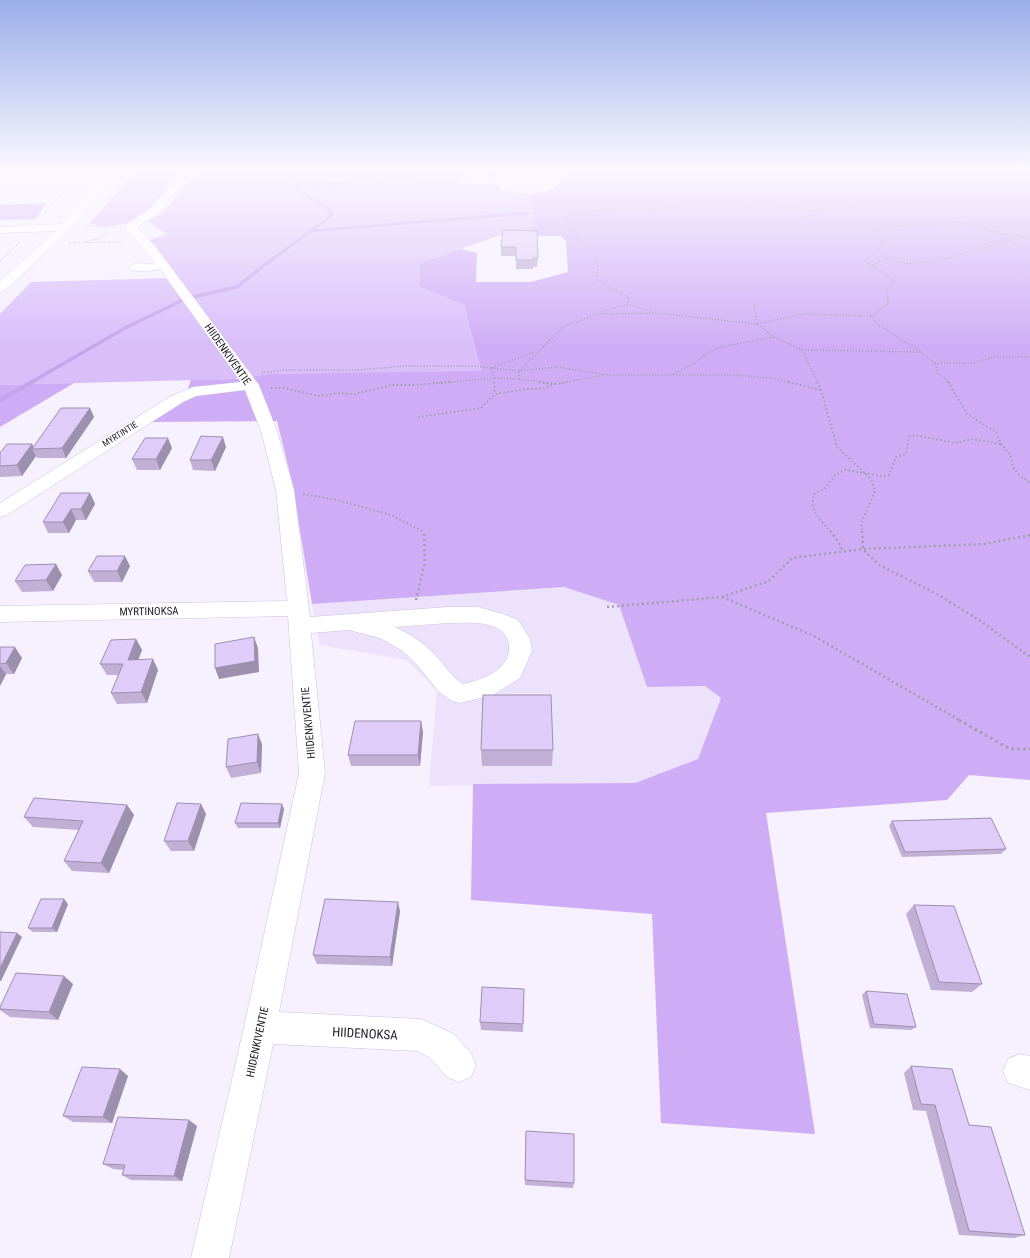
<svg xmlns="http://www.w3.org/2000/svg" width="1030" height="1258" font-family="'Roboto Condensed',sans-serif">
<rect width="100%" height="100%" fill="#f6f0ff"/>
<path fill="#ede2fb" d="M564,587L619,605L647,687L705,686L721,698L698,759L635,783L429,786L437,691L407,660L320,645L312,604Z"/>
<path fill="#d9befa" d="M136,170H187C172,180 165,194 154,207C140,222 108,231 90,223Z
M200,170H469L459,183L499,184L501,191L530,194L535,227L512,236H498L420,263L419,287L464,305L481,372L269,374L248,377L243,373L235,379L0,385V314L31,282L172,278L146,241L167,234L148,221L161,214L166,209L184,186Z"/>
<path fill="#cfadf6" d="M571,170H1030V780L969,775L947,800L766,813L815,1134L661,1123L652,914L471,900L473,784L635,783L698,759L721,698L705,686L647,687L619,605L564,587L312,604L292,482L277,421L148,422L184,399L191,380L235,379L269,374L481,371L464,305L419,287L420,263L461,249L477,253L476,282H531L568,272L566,241L561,236H512L535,227L530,194L554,189Z
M46,203L36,219L0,220V205Z
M74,383L0,427V385Z"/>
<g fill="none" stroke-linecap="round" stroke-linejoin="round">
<path stroke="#c6a4ec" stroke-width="3" d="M297,187L455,172
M310,231L529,213
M266,264L332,215L328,208L298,190L291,170"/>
<path stroke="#c6a4ec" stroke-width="3.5" d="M193,297L237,287L267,263
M30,383L125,328L181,301"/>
<path stroke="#c6a4ec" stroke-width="4.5" d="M0,400L32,382"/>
<g stroke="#cebfe1" stroke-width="1">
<path id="minor" d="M0,170H67L69,172L64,175L0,174Z
M186,170H197L185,179L159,212L137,227L155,246L259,385L277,431L294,490L310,617L448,607H478L503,614L518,620L530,639L532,651L520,678L493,695L460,703L452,701L438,691L420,668L403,651L380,638L349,630L311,633L325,773L279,1012L421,1019L454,1034L471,1053L476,1065L471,1077L459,1082L447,1077L430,1058L418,1051L273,1044L229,1258H191L244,1027L299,773L288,616L0,622V606L287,601L276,490L261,431L245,390L196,396L183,402L7,515L0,517V503L171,396L193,387L241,382L160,269C150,271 141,272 132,270L130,267L132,264C139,262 147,265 155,263L124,226L151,208L179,175ZM448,623C465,623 487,620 502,631C505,634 508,640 509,644C512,669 483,680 463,684C451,677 445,665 435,655C423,642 411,635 395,627Z
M1020,1054L1030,1056V1090L1008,1083L1003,1071L1008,1059Z"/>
</g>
<g stroke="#cebfe1" stroke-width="1">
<path id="major" d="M109,170H119L70,229L5,291L0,292V281L56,231L0,233V227L62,224Z"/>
</g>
<path stroke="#a39dab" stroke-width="1" stroke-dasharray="1 1.5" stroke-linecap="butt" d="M590,170L587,176L594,189L596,197L604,200L602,205L603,210
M626,170L623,175L630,192L651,198L677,195
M834,170L839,179L830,187L876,232L888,259
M127,177L133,170
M688,186L705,187L714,190L715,195
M594,189L621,193L630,192
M682,198L677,195L688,190L683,170
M820,211L826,203L843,200
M42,215L73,182
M86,226H115
M874,231L898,226L933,227L946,221L961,222L1004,234L1030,238
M85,242L100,238L108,231L105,227
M69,243L124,242
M0,261L20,242
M598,264L594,254L574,234L566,220L568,216C595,208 623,210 651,210C660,210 670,207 679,206C683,194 688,195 700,194L820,211L813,216L802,217L800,220
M869,264L866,263V259L883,248
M875,264L888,259L907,264L937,261L1030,235"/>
<path stroke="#a39dab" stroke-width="1.5" stroke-dasharray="1 2" stroke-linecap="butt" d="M598,263L597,280L629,298L628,304
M867,263L885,273L894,282L887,289L888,304L872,316L877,324L921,352L936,364L938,374L950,383
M904,263H914
M873,265L877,263
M754,304L757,324L774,337L802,350L818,383
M601,312L628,304L653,312
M802,350L920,352
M935,363H972L994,357H1030
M262,373L283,370H359L407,366H475L491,368L535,352
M673,374L695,363L709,352L721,347L774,337
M519,379L547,383
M439,383L494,378L491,368L519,371L557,367L608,375H736L777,379L792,383
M494,383V378L519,379V371L563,327L597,314L656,313L757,324L804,314L872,316
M561,383L605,375"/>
<path stroke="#a39dab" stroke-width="2" stroke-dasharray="1.5 2.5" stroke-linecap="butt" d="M494,382L495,394
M539,382L555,384L567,382
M788,382L821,390
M817,382L821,390L837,447L871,479L875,491L861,523L862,532
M948,382L967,414L996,432L1001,444L1010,454L1013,467L1017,473L1030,483
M271,388H284L319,396L339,393L355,394L391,385H414L450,382
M418,417L481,408L495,394L527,389H542L555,384
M303,494L337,500L391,515L424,532
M831,532C821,520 807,509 815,493L825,489L835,475L845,470L881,476L889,475L896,457L906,454L909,437L915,435L955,443L973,439L1001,444"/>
<path stroke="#a39dab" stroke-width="2.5" stroke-dasharray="2 3" stroke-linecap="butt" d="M830,531L838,541L843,551
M862,531L863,549L879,565L937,594L982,622L1030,657
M722,597L814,636L961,721
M416,600L425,562L424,531
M607,607L722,597L769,581L792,558L863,549L985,544L1030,535"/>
<path stroke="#a39dab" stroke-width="3" stroke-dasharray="2.5 3.5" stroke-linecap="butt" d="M959,720L1010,749H1030"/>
<use href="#minor" fill="#fff" fill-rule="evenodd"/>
<use href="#major" fill="#fff" fill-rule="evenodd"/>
</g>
<path fill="#c1afd6" d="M486,170H501V177H487Z
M503,230L538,258L537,267H533V269H516V256H501V247Z
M94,417L66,458H37L36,456L22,476L0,477V453L34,447Z
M226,447L215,471L193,470L190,460Z
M172,448L160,470H137L132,459Z
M90,493L95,504L86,520H76L69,533H48L43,522Z
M130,566L122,582H94L88,571Z
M62,575L53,591L22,592L15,581Z
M136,639L142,650L138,660L158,670L147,703L117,704L111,693L119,675H107L100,664Z
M0,647L22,658L14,674H6L0,686Z
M423,732L420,766H351L348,755Z
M262,744L261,773L231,778L226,767Z
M481,750H553L552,766H482Z
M201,804L206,814L194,851H171L164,841Z
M127,805L134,815L109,873L72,871L64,861L79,830L33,827L24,817Z
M284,809L280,828H238L235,823Z
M892,821L1006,849L1001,854L902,857L889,826Z
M68,904L57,932H33L28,928Z
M914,905L982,984L972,992L931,990L906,914Z
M400,911L392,966L317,964L313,955Z
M73,984L58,1020L10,1017L0,1010V1007Z
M524,989L523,1032L481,1030L480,1022Z
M866,991L916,1027L911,1030L870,1028L862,995Z
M911,1066L969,1125L1025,1235L1014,1238L959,1235L926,1111L913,1110L904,1073Z
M128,1076L112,1123L73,1122L63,1116Z
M197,1126L182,1181L131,1180L122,1175L124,1170L113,1169L103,1164Z
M526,1131L574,1183L573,1188L525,1185Z"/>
<path fill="#9d8fae" d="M90,408L94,417L66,458L62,448Z
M223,437L226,447L215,471L211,460Z
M168,438L172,448L160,470L156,459Z
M32,444L35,449H32L36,456L22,476L17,465Z
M90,493L95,504L86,520L81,509Z
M71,509L76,520L69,533L63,522Z
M125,556L130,566L122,582L117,571Z
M56,564L62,575L53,591L46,580Z
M254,637L258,648L259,672L219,679L215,668Z
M136,639L142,650L134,671L128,660Z
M15,647L22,658L14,674L6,663Z
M153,659L158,670L147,703L141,692Z
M0,666L6,674L0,686Z
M421,721L423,732L420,766L418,755Z
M258,734L262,744L261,773L257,762Z
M201,804L206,814L194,851L188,841Z
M282,804L284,809L280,828L278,823Z
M127,805L134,815L109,873L101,863Z
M64,899L68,904L57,932L52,928Z
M398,902L400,911L392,966L390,957Z
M17,933L22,937L1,981H0V968Z
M64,976L73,984L58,1020L49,1012Z
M120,1069L128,1076L112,1123L103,1117Z
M189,1120L197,1126L182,1181L174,1176Z"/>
<path fill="#e0ccf9" stroke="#9d8fae" d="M486,170H501L486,171Z
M503,230L537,231L538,258H533V260H516V247H501Z
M61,408H90L62,448L32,449Z
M201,436L223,437L211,460H190Z
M145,438H168L156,459H132Z
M7,444H32L17,465L0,466V453Z
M61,493H90L81,509H71L63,522H43Z
M97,556H125L117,571H88Z
M56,564L46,580L15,581L25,565Z
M254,637L255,661L215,668V644Z
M136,639L128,660L153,659L141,692L111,693L123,664H100L111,640Z
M0,647H15L6,663L0,664Z
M483,695H551L553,750H481Z
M355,721H421L418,755H348Z
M258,734L257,762L226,767L228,739Z
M34,798L127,805L101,863L64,861L83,821L24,817Z
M177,803L201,804L188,841H164Z
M241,803L282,804L278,823H235Z
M991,818L1006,849L905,852L892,821Z
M41,899H64L52,928H28Z
M325,899L398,902L390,957L313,955Z
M914,905L954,906L982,984L939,982Z
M0,932L17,933L0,968Z
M16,973L64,976L49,1012L0,1009V1007Z
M482,987L524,989L523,1024L480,1022Z
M866,991L907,994L916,1027L874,1024Z
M911,1066L952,1069L969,1125L991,1127L1025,1235L969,1231L935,1105L921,1104Z
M82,1067L120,1069L103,1117L63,1116Z
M118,1117L189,1120L174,1176L122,1175L125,1165L103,1164Z
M526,1131L574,1134V1183L525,1180Z"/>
<linearGradient id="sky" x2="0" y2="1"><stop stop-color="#9aaeea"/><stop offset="0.49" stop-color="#fbf8ff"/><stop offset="1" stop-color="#fbf8ff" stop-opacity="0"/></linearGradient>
<rect width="1030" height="346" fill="url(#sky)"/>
<g text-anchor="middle" stroke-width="3" stroke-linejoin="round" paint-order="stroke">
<g font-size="9" fill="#26202d" stroke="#fff">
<text transform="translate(120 434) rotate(-32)" y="3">MYRTINTIE</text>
</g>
<g font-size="11" fill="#26202d" stroke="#fff">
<text transform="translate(228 354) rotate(55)" y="4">HIIDENKIVENTIE</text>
<text transform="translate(149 611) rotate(-1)" y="4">MYRTINOKSA</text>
<text transform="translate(308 723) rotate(-95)" y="4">HIIDENKIVENTIE</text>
<text transform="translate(257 1042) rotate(-78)" y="4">HIIDENKIVENTIE</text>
</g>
<g font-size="13" fill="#26202d" stroke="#fff">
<text transform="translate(365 1033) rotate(3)" y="5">HIIDENOKSA</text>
</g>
</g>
</svg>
